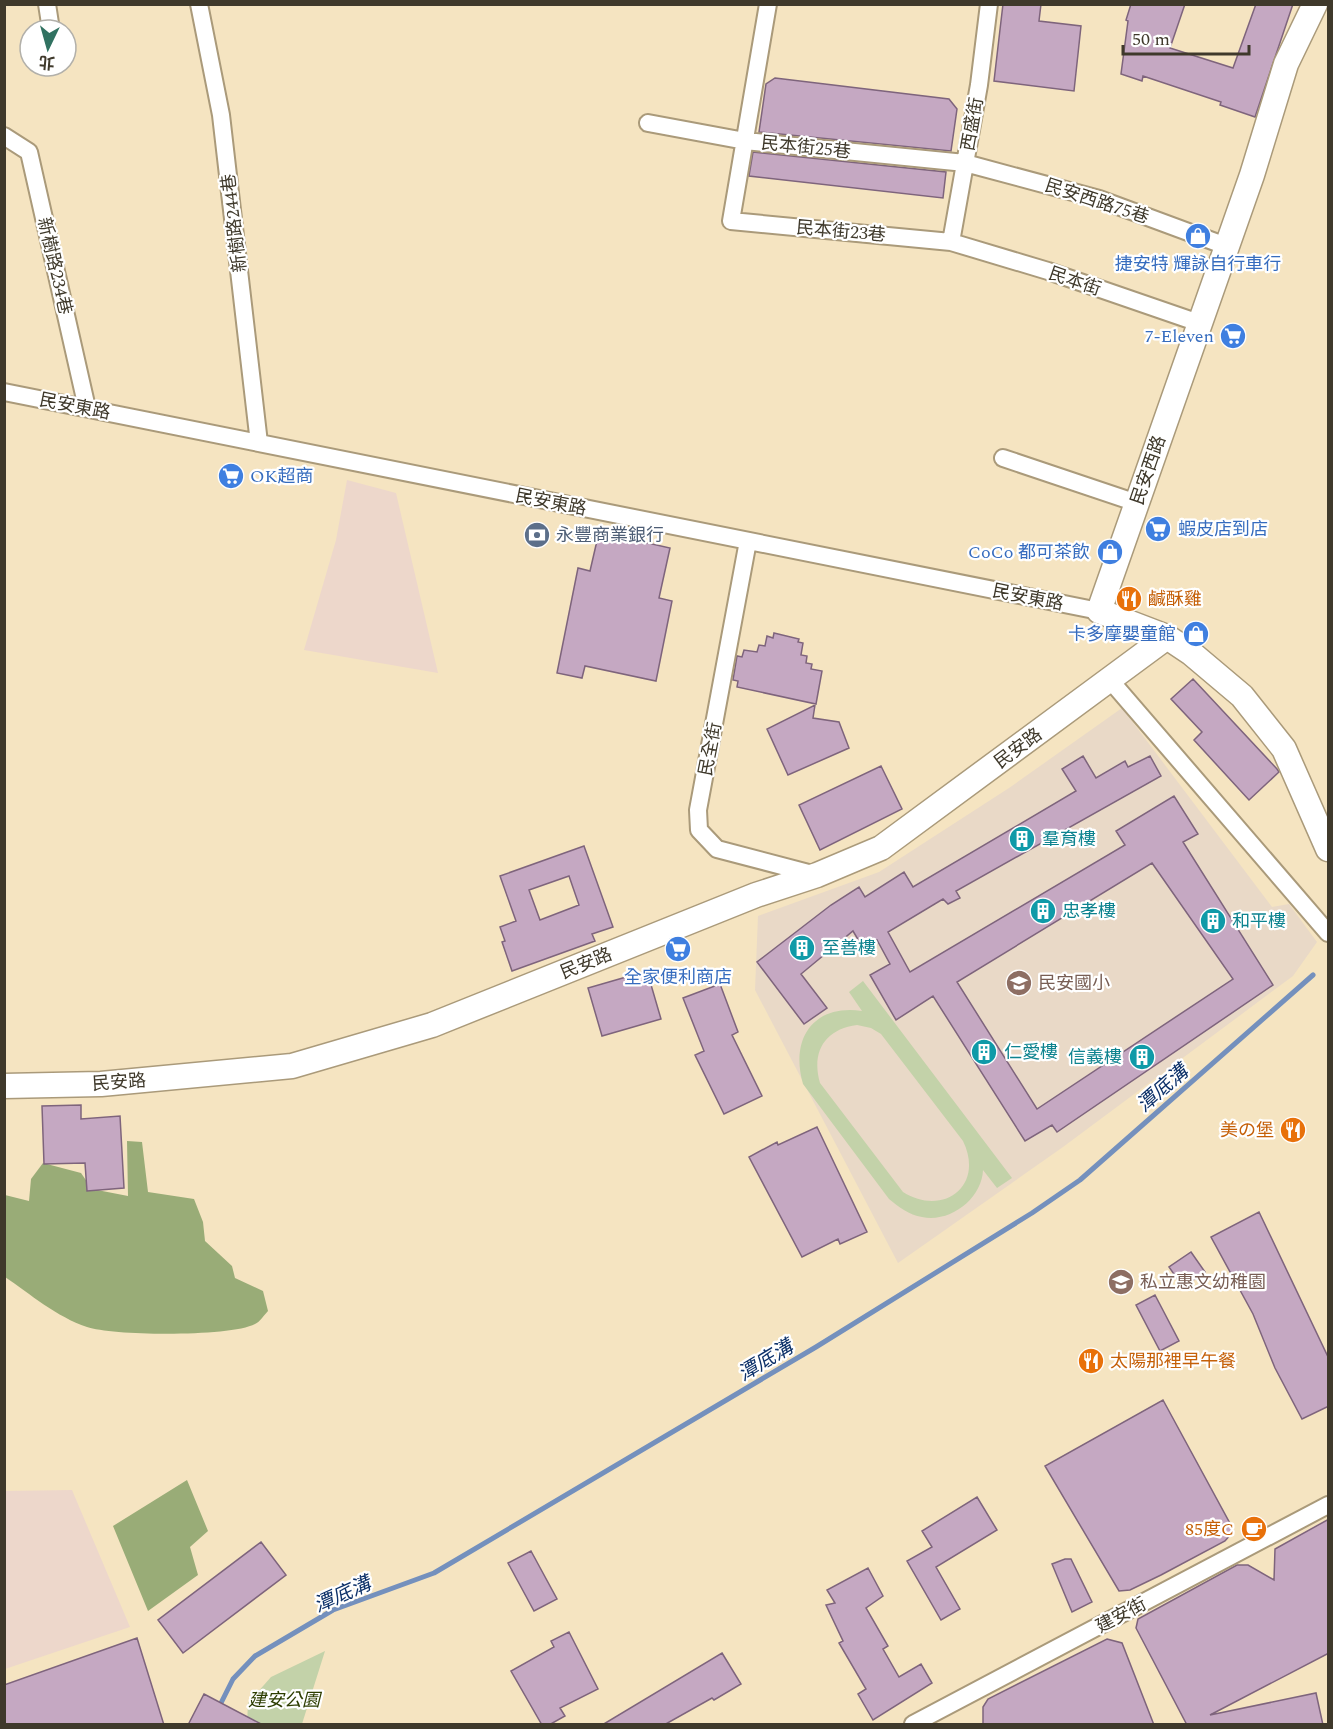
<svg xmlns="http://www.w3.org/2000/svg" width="1333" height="1729" font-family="Spectral,'Noto Sans TC','Noto Sans JP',serif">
<rect width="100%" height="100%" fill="#f5e4c1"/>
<path fill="#edd7cb" d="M347,480L396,493L438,673L304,650L336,540Z
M72,1490L130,1627L5,1669V1491Z"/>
<path fill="#e9d9c7" d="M1122,708L1272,907L1289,904L1317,942L1293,976L1063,1147L898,1263L755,990L758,916L879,872L1009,788Z"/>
<path fill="#c3d2a9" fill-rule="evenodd" d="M863,981L1012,1178L997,1188L983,1170C982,1198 951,1223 922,1217C909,1215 899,1207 889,1199L803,1084C790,1039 813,1004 862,1011L849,992ZM857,1025L871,1028L881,1034L963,1141C985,1186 943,1217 903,1192L820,1083C811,1052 825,1029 857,1025Z
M325,1651L302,1724H247L248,1703L271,1677Z"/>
<path fill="#99ac77" d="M127,1141L142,1142L148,1192L194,1199L203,1222L205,1241L232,1266L235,1278L263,1291L268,1311C264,1315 260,1322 255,1324C231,1337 113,1336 87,1327C57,1317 30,1294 5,1277V1195L29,1201L31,1179L43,1163L81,1173L92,1189L128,1196Z
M187,1480L208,1531L190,1547L198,1575L148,1611L113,1526Z"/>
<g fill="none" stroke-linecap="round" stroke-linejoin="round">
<path stroke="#7490bd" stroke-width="5" d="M219,1707L233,1679L255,1656L333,1610L434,1573L816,1347L1032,1213L1080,1180L1313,975"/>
</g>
<path fill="#c5a8c2" stroke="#7e647c" stroke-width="1.5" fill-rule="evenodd" d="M1003,4H1041L1039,21L1081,26L1074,91L994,81Z
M1131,4H1185L1170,48L1233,68L1256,4H1293L1255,117L1220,105L1221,102L1143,76L1142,81L1121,74L1128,21L1126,20Z
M775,78L949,99L957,109L951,151L759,132L766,84Z
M753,152L946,172L943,198L749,176Z
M599,532L670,548L659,598L672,601L656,681L585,666L582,678L557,673L578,568L590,571Z
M774,633L799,639L798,642L803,643L801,655L807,656L806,663L812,664L811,669L822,671L816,704L737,687L738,681L733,680L737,656L742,657L744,650L757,652L759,645L765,646L767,636L773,638Z
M1193,679L1277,769L1279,772L1249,800L1194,740L1202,732L1171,699Z
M815,705L813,718L839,722L849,748L788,775L767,729Z
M1083,756L1096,778L1125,761L1128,767L1150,756L1161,776L956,891L960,898L948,904L943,899L888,932L910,972L1125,845L1116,831L1174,796L1198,834L1183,842L1273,985L1057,1132L1052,1125L1025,1141L933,996L896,1020L870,975L890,964L877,940L863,948L853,931L801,974L827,1008L804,1024L757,962L831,905L859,887L865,897L904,872L913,887L1076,791L1062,769ZM1152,863L1233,979L1037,1109L957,982Z
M881,766L902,809L820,850L799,805Z
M584,846L613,927L592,934L595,941L512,971L502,942L505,941L500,927L516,921L500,876ZM569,876L579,905L540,920L529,890Z
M647,971L661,1019L602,1036L588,988Z
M720,984L738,1032L732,1035L762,1096L724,1114L695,1055L704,1051L683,998Z
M81,1105V1119L120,1116L124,1188L87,1191L85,1163L44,1164L42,1106Z
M817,1127L867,1232L840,1244L838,1239L802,1257L749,1157L777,1142L778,1145Z
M1259,1212L1329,1359V1406L1302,1419L1275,1368L1253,1314L1211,1237Z
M1191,1252L1205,1272L1183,1287L1169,1267Z
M1155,1295L1179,1341L1160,1351L1136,1305Z
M1163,1400L1232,1527V1533L1225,1541L1161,1575L1130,1590L1119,1591L1045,1466Z
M977,1497L997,1530L936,1567L960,1609L941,1620L907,1561L932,1547L922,1531Z
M1329,1519V1653L1210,1715L1316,1693L1323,1725H1187L1136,1628L1138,1619L1237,1565H1248L1274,1580L1275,1549Z
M261,1542L286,1575L183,1653L158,1620Z
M531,1551L557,1599L534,1611L508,1563Z
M1065,1559H1071L1092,1602L1072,1612L1052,1564Z
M868,1568L883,1596L866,1608L888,1646L883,1649L899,1677L921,1664L932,1683L873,1720L858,1694L866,1689L839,1643L843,1641L826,1605L835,1603L827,1590Z
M569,1632L598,1689L560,1708L565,1716L549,1725H542L511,1671L554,1647L551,1641Z
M137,1638L164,1725H4V1685Z
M1107,1639L1122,1643L1154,1725H983V1707L988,1699Z
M722,1653L741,1684L714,1700L712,1698L664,1725H602Z
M204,1694L263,1725H188Z"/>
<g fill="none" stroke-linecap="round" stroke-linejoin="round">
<g stroke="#aa9a7a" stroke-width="20">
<path id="street" d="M47,4L51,30
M199,4L221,115L259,443
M768,4L731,221L951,242L1048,271L1199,323
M648,123L745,141L965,163L1099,199L1226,246
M4,136L29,152L87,408
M951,242L979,85L989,4
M4,392L1099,611
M1003,458L1137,503
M748,541L698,810L699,830L717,849L816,875
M1110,680L1328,933
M913,1724L1328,1505"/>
</g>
<g stroke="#aa9a7a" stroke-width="27">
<path id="secondary" d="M1315,4L1286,64L1252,175L1099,611L1167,637L1191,653L1242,696L1284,749L1328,849
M4,1086L101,1084L292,1066L432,1025L756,895L817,875L881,848L1167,637"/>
</g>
<use href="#street" stroke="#fff" stroke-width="16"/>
<use href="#secondary" stroke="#fff" stroke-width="24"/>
</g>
<defs>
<g id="shop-disc" transform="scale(1.35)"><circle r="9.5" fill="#3f7fe0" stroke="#fff"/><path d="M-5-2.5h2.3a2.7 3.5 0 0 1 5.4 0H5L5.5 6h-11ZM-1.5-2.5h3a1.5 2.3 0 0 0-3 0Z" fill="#fff"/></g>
<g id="supermarket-disc" transform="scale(1.35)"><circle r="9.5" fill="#3f7fe0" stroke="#fff"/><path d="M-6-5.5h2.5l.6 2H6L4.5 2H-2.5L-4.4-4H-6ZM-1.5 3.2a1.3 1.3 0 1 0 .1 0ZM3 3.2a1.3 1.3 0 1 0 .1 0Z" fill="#fff"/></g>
<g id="bank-disc" transform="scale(1.35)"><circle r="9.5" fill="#5c6f8a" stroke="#fff"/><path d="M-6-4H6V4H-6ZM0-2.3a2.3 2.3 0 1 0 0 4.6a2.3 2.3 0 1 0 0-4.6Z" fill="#fff"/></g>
<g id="restaurant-disc" transform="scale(1.35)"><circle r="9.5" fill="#e8710a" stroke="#fff"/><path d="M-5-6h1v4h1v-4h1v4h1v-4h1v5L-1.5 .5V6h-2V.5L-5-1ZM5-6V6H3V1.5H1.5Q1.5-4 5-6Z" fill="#fff"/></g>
<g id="building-disc" transform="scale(1.35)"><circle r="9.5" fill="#0f9aa8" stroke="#fff"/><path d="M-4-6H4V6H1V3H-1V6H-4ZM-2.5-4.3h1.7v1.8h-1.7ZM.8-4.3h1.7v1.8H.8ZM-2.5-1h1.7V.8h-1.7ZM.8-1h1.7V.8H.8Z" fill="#fff"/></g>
<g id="school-disc" transform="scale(1.35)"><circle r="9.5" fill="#8d6e63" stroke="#fff"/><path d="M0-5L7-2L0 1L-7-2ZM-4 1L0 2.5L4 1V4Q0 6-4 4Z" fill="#fff"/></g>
<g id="cafe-disc" transform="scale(1.35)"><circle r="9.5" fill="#e8710a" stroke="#fff"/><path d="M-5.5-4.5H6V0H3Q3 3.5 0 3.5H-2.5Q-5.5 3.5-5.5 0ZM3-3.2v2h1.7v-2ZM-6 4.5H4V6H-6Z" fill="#fff"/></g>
</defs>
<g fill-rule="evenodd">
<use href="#shop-disc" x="1198" y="236"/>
<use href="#supermarket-disc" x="1233" y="336"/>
<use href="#supermarket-disc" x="231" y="476"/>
<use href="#supermarket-disc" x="1158" y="529"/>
<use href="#bank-disc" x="537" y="535"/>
<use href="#shop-disc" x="1110" y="552"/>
<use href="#restaurant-disc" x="1129" y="599"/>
<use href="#shop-disc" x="1196" y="634"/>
<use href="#building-disc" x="1022" y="839"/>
<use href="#building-disc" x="1043" y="911"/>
<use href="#building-disc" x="1213" y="921"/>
<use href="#building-disc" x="802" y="948"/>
<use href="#supermarket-disc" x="678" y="949"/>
<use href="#school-disc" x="1019" y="983"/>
<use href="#building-disc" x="984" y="1052"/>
<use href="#building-disc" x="1142" y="1057"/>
<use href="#restaurant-disc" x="1293" y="1130"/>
<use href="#school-disc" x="1121" y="1282"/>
<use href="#restaurant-disc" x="1091" y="1361"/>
<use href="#cafe-disc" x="1254" y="1529"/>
</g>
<g text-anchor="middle" stroke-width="4.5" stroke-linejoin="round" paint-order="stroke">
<g font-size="18" fill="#3f392b" stroke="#fff">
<text transform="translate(972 124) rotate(-80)" y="6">西盛街</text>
<text transform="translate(806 147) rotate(6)" y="6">民本街25巷</text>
<text transform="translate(1097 201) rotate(18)" y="6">民安西路75巷</text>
<text transform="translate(234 223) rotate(-97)" y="6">新樹路244巷</text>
<text transform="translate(841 231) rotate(5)" y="6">民本街23巷</text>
<text transform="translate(55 266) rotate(77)" y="6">新樹路234巷</text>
<text transform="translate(1075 281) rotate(19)" y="6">民本街</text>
<text transform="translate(75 406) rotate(11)" y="6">民安東路</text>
<text transform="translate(1148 470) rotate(-71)" y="6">民安西路</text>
<text transform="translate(551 502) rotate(11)" y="6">民安東路</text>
<text transform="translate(1028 597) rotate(11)" y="6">民安東路</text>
<text transform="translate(1018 748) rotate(-37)" y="6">民安路</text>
<text transform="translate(710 749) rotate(-79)" y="6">民全街</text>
<text transform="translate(586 963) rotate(-22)" y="6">民安路</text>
<text transform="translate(119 1082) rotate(-4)" y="6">民安路</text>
<text transform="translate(1121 1615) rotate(-28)" y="6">建安街</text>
</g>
<g font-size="18" fill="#366cbe" stroke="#fff" text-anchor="end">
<text x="1198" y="270" text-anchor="middle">捷安特 輝詠自行車行</text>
<text x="1214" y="342">7-Eleven</text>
<text x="250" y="482" text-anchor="start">OK超商</text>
<text x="1178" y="535" text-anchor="start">蝦皮店到店</text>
<text x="1090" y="558">CoCo 都可茶飲</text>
<text x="1176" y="640">卡多摩嬰童館</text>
<text x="678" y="983" text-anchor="middle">全家便利商店</text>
</g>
<g font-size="18" fill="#4e5e75" stroke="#fff" text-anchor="start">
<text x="556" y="541">永豐商業銀行</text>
</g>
<g font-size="18" fill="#c56008" stroke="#fff" text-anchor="start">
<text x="1148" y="605">鹹酥雞</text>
<text x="1274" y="1136" text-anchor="end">美の堡</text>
<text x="1110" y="1367">太陽那裡早午餐</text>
<text x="1234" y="1535" text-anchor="end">85度C</text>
</g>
<g font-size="18" fill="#0d838f" stroke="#fff" text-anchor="start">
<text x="1042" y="845">羣育樓</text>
<text x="1062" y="917">忠孝樓</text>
<text x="1232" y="927">和平樓</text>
<text x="822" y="954">至善樓</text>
<text x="1004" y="1058">仁愛樓</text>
<text x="1122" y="1063" text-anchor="end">信義樓</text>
</g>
<g font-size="18" fill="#785e54" stroke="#fff" text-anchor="start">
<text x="1038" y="989">民安國小</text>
<text x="1140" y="1288">私立惠文幼稚園</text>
</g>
<g font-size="18" font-style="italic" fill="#2d3d00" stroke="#fff">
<text x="284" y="1706">建安公園</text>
</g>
<g font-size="20" font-style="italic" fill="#0d3169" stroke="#fff">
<text transform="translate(1162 1088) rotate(-41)" y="7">潭底溝</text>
<text transform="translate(765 1360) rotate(-31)" y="7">潭底溝</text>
<text transform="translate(342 1594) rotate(-24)" y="7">潭底溝</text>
</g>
</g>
<rect width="1333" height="1729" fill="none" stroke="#3f392b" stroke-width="12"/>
<g transform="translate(48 48) rotate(185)"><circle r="28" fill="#ffffff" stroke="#b2b0aa" stroke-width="1.5"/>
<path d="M0-4.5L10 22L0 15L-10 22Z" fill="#317261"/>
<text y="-9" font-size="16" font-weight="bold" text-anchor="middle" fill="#3f392b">北</text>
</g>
<path d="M1123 45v9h126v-9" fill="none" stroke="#3f392b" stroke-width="3"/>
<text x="1132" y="45" font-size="18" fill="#3f392b" stroke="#ffffff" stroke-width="4.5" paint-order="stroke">50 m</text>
</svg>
